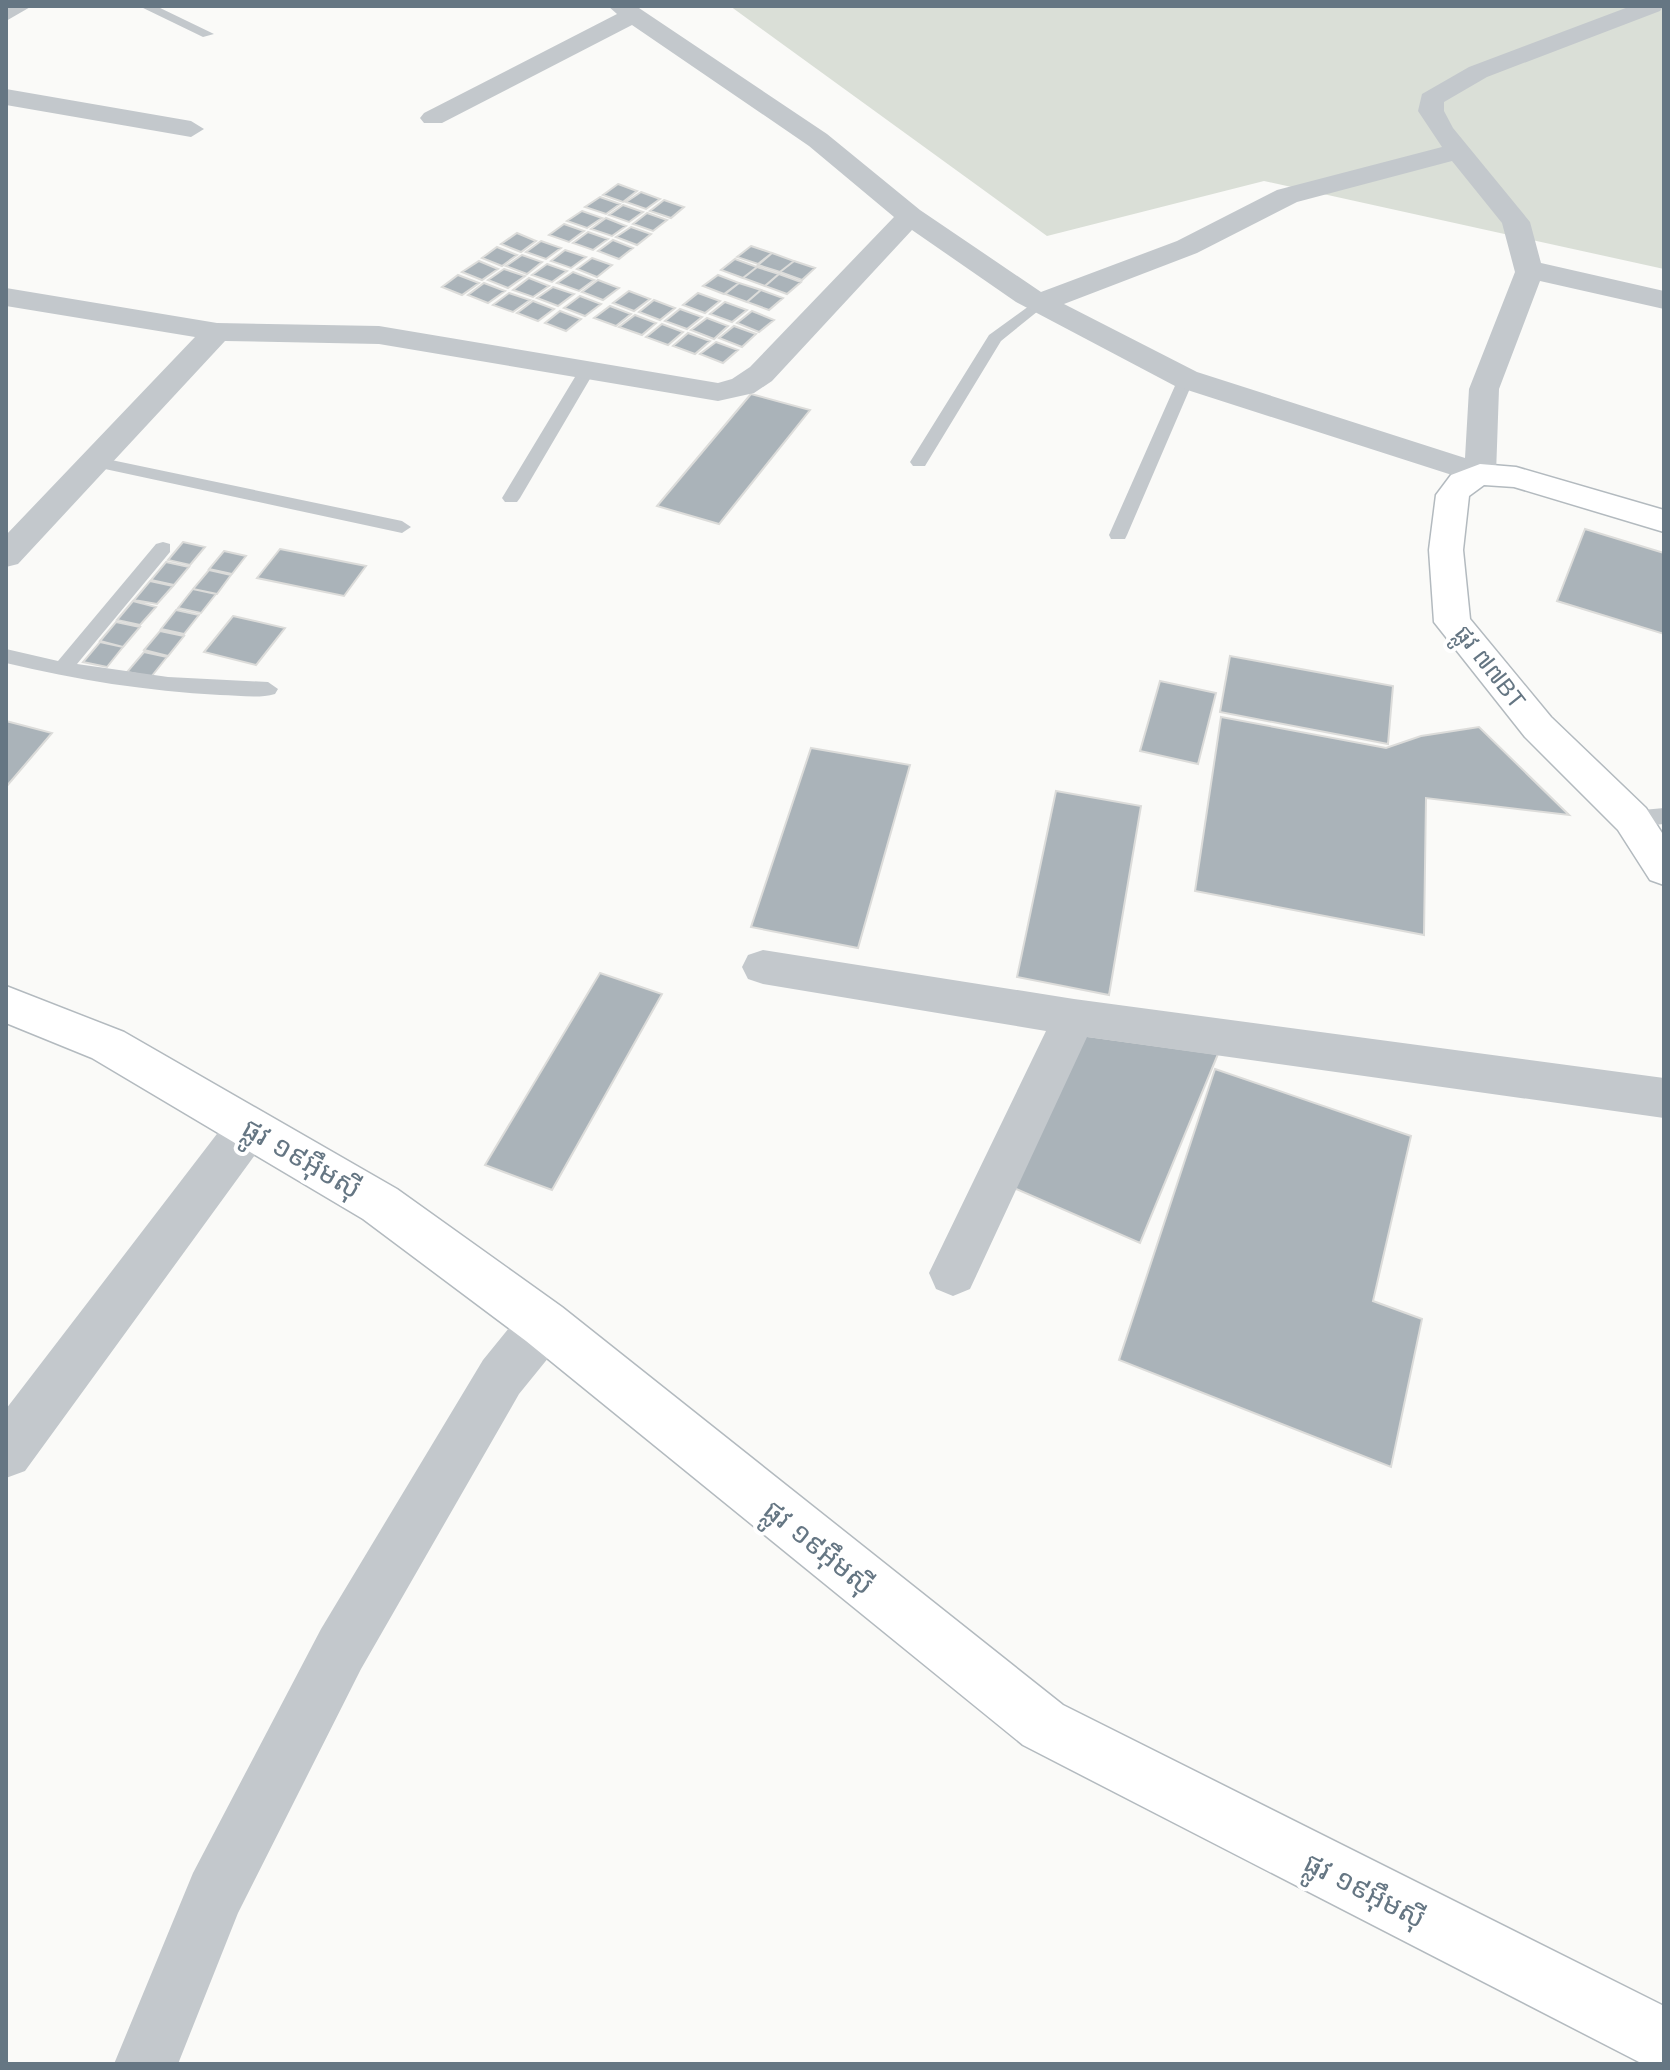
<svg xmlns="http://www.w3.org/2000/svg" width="1670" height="2070" font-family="Arial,'Noto Sans Khmer',sans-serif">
<rect width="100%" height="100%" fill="#fafaf8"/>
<path fill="#dadfd7" d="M730,6H1664V269L1264,181L1047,236Z"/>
<path fill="#aab3b9" stroke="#dcdcda" stroke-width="2" d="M618,184L637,191L623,202L603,195Z
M641,192L660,199L646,209L626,202Z
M600,197L620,204L606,214L585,207Z
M664,200L684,207L671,218L650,211Z
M623,205L643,212L629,222L609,215Z
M582,211L602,218L587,228L567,221Z
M647,213L667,220L653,231L633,224Z
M606,218L626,226L612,236L591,229Z
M564,224L584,231L569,242L549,235Z
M631,227L651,234L637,245L616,237Z
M588,232L608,239L593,250L573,243Z
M517,233L536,241L521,252L501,244Z
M613,240L633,248L619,259L598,251Z
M541,241L561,248L546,259L526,252Z
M751,246L772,253L758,264L737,257Z
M497,247L517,255L502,266L482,258Z
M565,250L586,257L571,268L551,261Z
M772,253L794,261L780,272L758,265Z
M522,255L542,262L527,274L506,266Z
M592,258L612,265L597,277L577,269Z
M735,259L757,267L743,278L721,270Z
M479,261L498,269L482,280L462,272Z
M794,261L815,268L802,280L780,272Z
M547,264L567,271L552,282L532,275Z
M757,267L779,274L765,286L743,278Z
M504,269L525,276L508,288L488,280Z
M573,272L594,280L579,291L557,283Z
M779,274L801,282L787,294L765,286Z
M458,275L479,283L462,295L442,287Z
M718,275L739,283L724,294L703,286Z
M529,278L549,286L533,297L513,290Z
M598,280L619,288L603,300L582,292Z
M484,283L505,291L488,303L468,295Z
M739,283L761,290L747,302L725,294Z
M553,287L574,294L558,306L537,298Z
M761,290L783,298L769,310L747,302Z
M629,291L650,299L634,311L613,303Z
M509,293L530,300L513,312L493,305Z
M698,293L720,301L705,313L683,305Z
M580,296L601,304L585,316L564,308Z
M654,300L675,308L660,320L639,312Z
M533,301L554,309L538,321L517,313Z
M725,302L747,310L732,322L710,314Z
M610,306L631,314L616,326L594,318Z
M680,309L702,317L687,329L665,321Z
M560,311L581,319L566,331L545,323Z
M752,311L774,320L759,332L737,323Z
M635,315L656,323L642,335L619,327Z
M707,318L728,326L714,339L691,330Z
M662,324L683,332L668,345L646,337Z
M734,326L756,334L742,347L719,338Z
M688,333L710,341L695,354L673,346Z
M716,342L738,350L723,363L700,354Z
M751,394L810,410L719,524L657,506Z
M1585,529L1664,553V634L1557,601Z
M183,542L205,547L190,565L168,560Z
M280,549L366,566L344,596L257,578Z
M224,551L246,556L232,574L209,569Z
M166,562L189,567L174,585L151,580Z
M209,570L231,575L217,594L193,589Z
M150,581L173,586L157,604L134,600Z
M193,589L216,594L201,613L178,608Z
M133,601L156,607L140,625L117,620Z
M176,610L199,615L184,634L161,629Z
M233,616L285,628L256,665L204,652Z
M116,622L140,627L123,647L100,641Z
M160,631L184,636L168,656L144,650Z
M100,642L123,647L107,667L83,662Z
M144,652L167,657L151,677L127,672Z
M1230,656L1393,686L1388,744L1220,712Z
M1160,681L1216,693L1198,764L1140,751Z
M1221,717L1386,748L1421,736L1479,727L1569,815L1426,798L1424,935L1195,891Z
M6,721L52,733L6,787Z
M811,748L910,765L858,948L751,927Z
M1056,791L1141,806L1109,995L1017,977Z
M600,973L662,994L552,1190L485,1165Z
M1080,1035L1218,1054L1140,1243L1007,1185Z
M1215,1069L1411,1136L1373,1301L1422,1319L1391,1467L1119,1360Z"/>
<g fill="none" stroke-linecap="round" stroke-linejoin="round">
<g stroke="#b3babf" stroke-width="3">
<path id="secondary" d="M1480,464L1516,467L1664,510V532L1514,487L1484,485L1469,496L1463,550L1470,619L1551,717L1646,808L1664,836V885L1650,880L1618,830L1525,737L1434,622L1429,550L1436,495L1451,475Z
M6,986L124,1032L397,1189L562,1307L1063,1705L1664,2006V2064L1641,2063L1023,1745L526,1341L363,1219L92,1058L6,1023Z"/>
</g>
<path fill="#c3c8cc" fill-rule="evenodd" d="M139,6H156L214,34L203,37Z
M1040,298L1048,303L1001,341L925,466H913L910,462L989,335Z
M586,367L594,372L520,498L517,502H505L502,498L578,372Z
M1186,374L1194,379L1127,535L1125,539H1111L1109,535L1178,379Z
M97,457L402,521L411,527L402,533L91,466V458Z
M163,542L170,544V552L77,664L168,677L268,682L278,689L275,694C258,699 237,695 220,695C147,691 76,680 6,663V649L58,661L156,544Z
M1664,808V824L1632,827L1621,819L1632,811Z"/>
<path fill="#c3c8cc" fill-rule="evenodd" d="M6,6H32L6,21Z
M608,6H636L827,134L920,210L1041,292L1177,241L1277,190L1442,147L1418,111L1422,94L1469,67L1631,6H1664L1660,11L1487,77L1444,102V111L1453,128L1530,222L1541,263L1664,291V309L1540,281L1499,389L1496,474L1492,481L1480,484L1175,386L1016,302L912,230L772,381L754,393L718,401L379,344L225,341L18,564L6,567V535L195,337L6,306V288L217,323L379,326L718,383L732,379L750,367L894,217L809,146L632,25L442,123H424L420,118L424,113L617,14ZM1452,161L1502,223L1515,272L1469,389L1465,458L1197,372L1064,304L1197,253L1297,202Z
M6,89L191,121L204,129L191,137L6,105Z
M763,950L1074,999L1664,1078V1118L1087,1037L970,1289L953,1296L936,1289L929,1273L1046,1031L763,984L748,979L742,967L748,955Z
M249,1107L265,1113L272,1127L265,1141L25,1471L6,1478V1409L233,1113Z
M544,1300L562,1307L569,1324L562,1341L519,1394L361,1669L238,1913L178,2064H114L193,1873L321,1629L483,1360L526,1307Z"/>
<use href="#secondary" fill="#fff" fill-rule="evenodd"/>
</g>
<g text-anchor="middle" stroke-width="8" stroke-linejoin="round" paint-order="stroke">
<g font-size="24" fill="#657683" stroke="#fff">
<text transform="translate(1490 667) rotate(52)" y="8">ផ្លូវ ៧៧BT</text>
</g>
<g font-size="28" fill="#657683" stroke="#fff">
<text transform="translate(302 1158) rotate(30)" y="10">ផ្លូវ ១៩អ៊ឹមស៊ី</text>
<text transform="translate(819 1547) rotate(39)" y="10">ផ្លូវ ១៩អ៊ឹមស៊ី</text>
<text transform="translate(1365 1890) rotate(27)" y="10">ផ្លូវ ១៩អ៊ឹមស៊ី</text>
</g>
</g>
<rect width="1670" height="2070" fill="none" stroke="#657683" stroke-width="16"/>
</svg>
